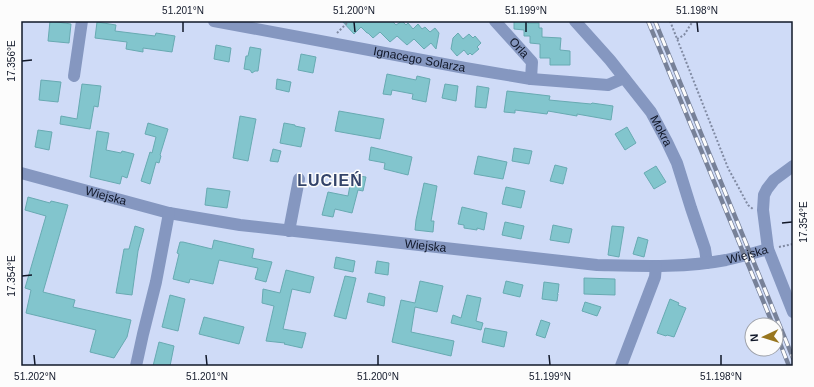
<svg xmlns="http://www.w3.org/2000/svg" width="814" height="387" font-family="Arial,sans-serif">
<rect width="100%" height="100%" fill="#cfdbf7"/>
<path fill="#82c5cd" stroke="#68aab2" d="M50,21L71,24L69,43L48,41Z
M342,21H392L396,25L402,21L406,25L408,23L413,29L418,24L422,29L425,27L430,32L435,28L439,33L436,49L431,43L424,49L414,39L407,45L397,36L390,42L380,32L373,38L368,33H367L361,27L354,34Z
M514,21H528V23H539V28H542V37L561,38L560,50L570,51V65H550V58H540V44L530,43V36H524V30L514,29Z
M97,22L116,25L115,31L155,36L156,33L175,36L172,52L143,48V52L126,49L127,42L95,38Z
M458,33L463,39L469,34L473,38L475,36L481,43L477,47L479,49L472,55L470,53L468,55L464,50L457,56L451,49L453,38Z
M216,45L231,48L229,62L214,59Z
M250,47L261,49L258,71H255L252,73L250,70L244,69L246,56H248Z
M301,54L316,57L313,73L298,70Z
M387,74L416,80L417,76L430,79L426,102L412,99L413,94L392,90L391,95L383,94Z
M277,79L291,82L289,92L276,89Z
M41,80L61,82L58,102L39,100Z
M82,84L101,86L98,107L94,106L90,129L60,124L61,116L77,119Z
M445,84L458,86L456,101L442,98Z
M477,86L489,88L486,108L475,107Z
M507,91L550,96L549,100L591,104L592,103L613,106L611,120L577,114V116L548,111L547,114L515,110V113L504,112Z
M339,111L384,119L380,139L335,131Z
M240,116L256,119L248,161L233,158Z
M148,123L168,129L160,155L161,156L159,163L156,162L150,184L141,181L150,152L152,153L156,137L145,134Z
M284,123L295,125V126L305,128L301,147L280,143Z
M627,127L636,143L625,150L615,134Z
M38,130L52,132L49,150L35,147Z
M97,131L109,133L106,150L121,153L122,151L134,154L127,178L122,176L120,184L90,177Z
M371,147L412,157L408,175L384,169L385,163L369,160Z
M514,148L532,151L529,164L512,161Z
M273,149L281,151L278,162L270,161Z
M478,156L507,162L503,179L474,174Z
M555,165L567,168L563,184L550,181Z
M656,166L666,182L654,189L644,173Z
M352,175L366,177L363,191L358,190L352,213L335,209L333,217L322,215L328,192L348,196Z
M424,183L437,186L431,221H434L433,232L415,230L416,220Z
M506,187L525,191L521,208L502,204Z
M207,188L230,191L227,208L205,205Z
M28,197L50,203L51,201L68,205L43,292L75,300L73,307L131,320L127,337L114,358L90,352L96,330L26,313L31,290L25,288L46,216L25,210Z
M462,207L487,213L484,230L477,228V230L464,228V225L458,224Z
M505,222L524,226L521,239L502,235Z
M553,225L572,229L569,243L550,240Z
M135,226L144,229L138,251L132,295L116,293L124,249H129Z
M612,226L624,227L619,257L608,255Z
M638,237L648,240L644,257L633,254Z
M214,240L254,249L252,258L272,262L266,282L255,279L258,268L219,260L213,284L190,279L189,283L173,279L179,254L177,253L180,242H183L212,249Z
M336,257L355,261L353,272L334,268Z
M377,261L389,263L388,275L375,273Z
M286,270L314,277L310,293L292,289L283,329L306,333L302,348L284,344L285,343L266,341L274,306L262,303L263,289L280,293Z
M345,276L356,278L346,319L334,316Z
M584,278L615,279V295L584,294Z
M420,281L443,286L437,312L415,307L411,332L454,341L451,356L392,342L401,300L415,303Z
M506,281L523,285L520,297L503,293Z
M544,282L559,284L558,293L557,294H558L557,301L542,299Z
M369,293L385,297L384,306L367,302Z
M170,295L185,299L178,331L162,327Z
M467,295L481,298L476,321L483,323L481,330L451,323L453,315L461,318Z
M670,299L679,303L678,305L686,308L674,337L667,335L666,336L657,333Z
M585,302L601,307L597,316L582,311Z
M204,317L244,327L239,344L199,334Z
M541,320L550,323L545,338L536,335Z
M485,328L507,332L504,347L482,342Z
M159,342L174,346L170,366H153Z"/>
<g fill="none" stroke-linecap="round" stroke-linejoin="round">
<path stroke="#808aa2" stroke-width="2" stroke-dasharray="2 2" stroke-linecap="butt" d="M670,21L728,168L748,205L753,209
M337,33L349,21
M677,39L684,35L693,21
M779,247L793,244"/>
<g stroke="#8597c0" stroke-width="12">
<path id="s1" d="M214,21L465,68L531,79L608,85L624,78"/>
<path id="s2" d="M495,21L532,62L531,79"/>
<path id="s3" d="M575,21L610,60L651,112L667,142L677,163L691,208L705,249L707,263"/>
<path d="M74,76L82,21"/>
<path d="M793,166L774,180L767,189L764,195L763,210L768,249L793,312"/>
<path id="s4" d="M21,173L169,213L240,225L597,265C640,266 684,268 726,260C740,257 754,253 768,249"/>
<path d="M289,231L299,179"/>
<path d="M136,366L143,334L156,282L169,213"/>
<path d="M621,366L655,277L656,266"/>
</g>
<g stroke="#778198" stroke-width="4.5">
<path id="rail" d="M648,21L773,325
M655,21L793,358
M776,333L789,366"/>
</g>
<use href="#rail" stroke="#fcfcfc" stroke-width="3" stroke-dasharray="9" stroke-linecap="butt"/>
</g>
<path fill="none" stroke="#111829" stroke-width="1.5" d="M183,22V32M354,22L355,32M526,22V32M697,22L698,32M22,61L32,60M782,223L792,222M22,276L32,275M34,355L35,365M206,355L207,365M378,355V365M549,355L550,365M721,355V365"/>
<g text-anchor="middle" stroke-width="3" stroke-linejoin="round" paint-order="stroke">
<g font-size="12" fill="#111829" stroke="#fcfcfc">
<text dy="4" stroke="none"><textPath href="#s2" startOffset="36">Orla</textPath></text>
<text dy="4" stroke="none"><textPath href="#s1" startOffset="209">Ignacego Solarza</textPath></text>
<text dy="4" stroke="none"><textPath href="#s3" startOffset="140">Mokra</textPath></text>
<text dy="4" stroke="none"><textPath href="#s4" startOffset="88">Wiejska</textPath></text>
<text dy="4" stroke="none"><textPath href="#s4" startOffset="412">Wiejska</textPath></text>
<text dy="4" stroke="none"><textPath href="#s4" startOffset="736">Wiejska</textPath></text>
</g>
<g font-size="16" font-weight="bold" letter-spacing="1" fill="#334369" stroke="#fcfcfc">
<text x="330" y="186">LUCIEŃ</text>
</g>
</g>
<rect width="814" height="387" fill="none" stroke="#fcfcfc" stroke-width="44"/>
<g transform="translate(764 337) rotate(266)"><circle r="19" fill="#fcfcfc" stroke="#9ea1a8"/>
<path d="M0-3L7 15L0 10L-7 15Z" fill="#98761f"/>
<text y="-6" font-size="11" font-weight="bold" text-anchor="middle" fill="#111829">N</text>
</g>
<rect x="22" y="22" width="770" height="343" fill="none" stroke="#111829" stroke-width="1.5"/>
<g font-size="10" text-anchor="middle" fill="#111829">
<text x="183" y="14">51.201°N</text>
<text x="354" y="14">51.200°N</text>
<text x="526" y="14">51.199°N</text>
<text x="697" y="14">51.198°N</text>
<text transform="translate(11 61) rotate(-90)" y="4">17.356°E</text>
<text transform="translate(803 222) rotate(-90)" y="4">17.354°E</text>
<text transform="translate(11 276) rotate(-90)" y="4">17.354°E</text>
<text x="35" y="380">51.202°N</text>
<text x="207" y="380">51.201°N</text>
<text x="378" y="380">51.200°N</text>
<text x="550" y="380">51.199°N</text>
<text x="721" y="380">51.198°N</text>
</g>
</svg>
